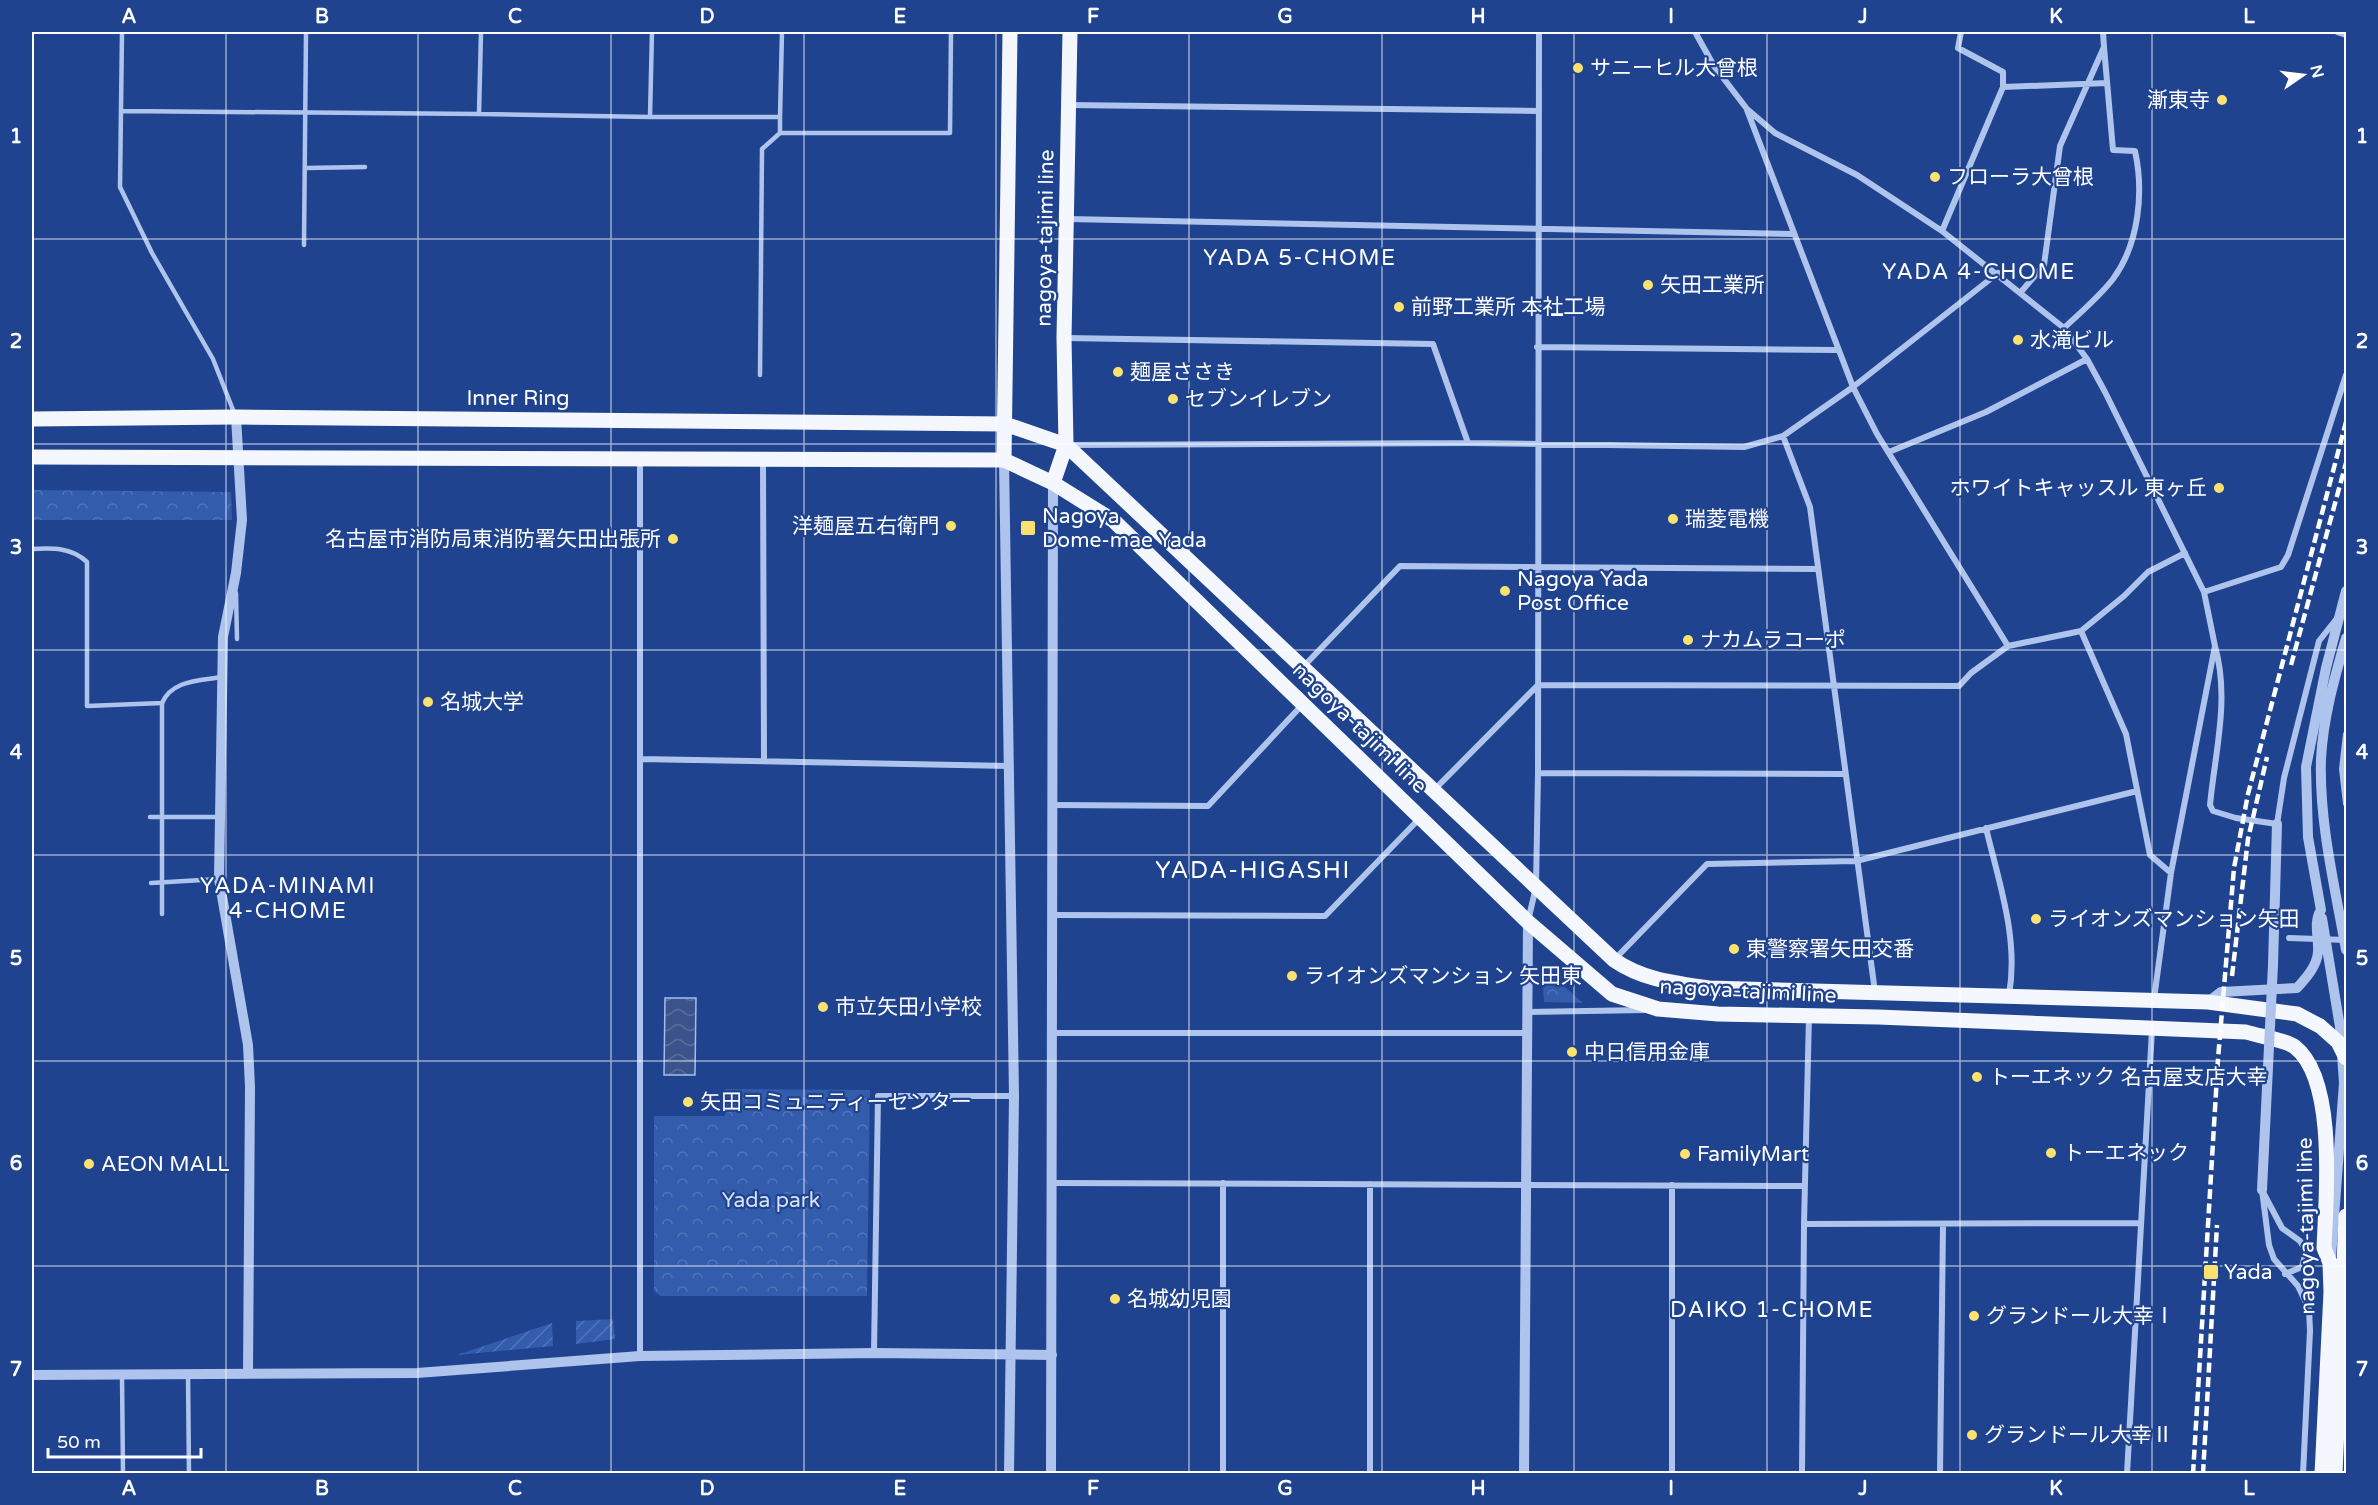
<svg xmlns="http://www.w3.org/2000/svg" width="2378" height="1505" font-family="'Varela Round','Noto Sans JP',sans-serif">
<defs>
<pattern id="park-crowns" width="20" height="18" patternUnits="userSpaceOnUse" patternTransform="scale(1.5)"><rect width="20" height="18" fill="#335cad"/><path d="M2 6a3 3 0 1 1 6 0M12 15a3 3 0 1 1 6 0" fill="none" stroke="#5274b9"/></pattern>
<pattern id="garden-furrows" width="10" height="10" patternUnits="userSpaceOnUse" patternTransform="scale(1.5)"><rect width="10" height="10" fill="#335cad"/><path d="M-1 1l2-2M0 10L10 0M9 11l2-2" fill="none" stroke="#5274b9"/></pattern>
<pattern id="water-waves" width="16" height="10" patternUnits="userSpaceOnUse" patternTransform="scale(1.5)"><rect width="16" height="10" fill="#3a548b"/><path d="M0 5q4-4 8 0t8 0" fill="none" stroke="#586e9c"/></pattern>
</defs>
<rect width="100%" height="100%" fill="#1f438f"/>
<path fill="url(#park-crowns)" d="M32,490L231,492L232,520H32Z
M1545,969L1583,1003L1544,1002L1542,971Z
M725,1089L870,1090L867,1296H660L654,1291V1116H725Z"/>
<path fill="url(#garden-furrows)" d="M613,1319L615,1339L576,1344V1321Z
M552,1323L553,1346L457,1355Z"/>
<path fill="url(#water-waves)" stroke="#a2bdee" stroke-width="1.5" d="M665,998H696L695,1075H664Z"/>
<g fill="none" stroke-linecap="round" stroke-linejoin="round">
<path stroke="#afc4ed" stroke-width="4.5" d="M122,32L120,187L152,253L213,359L235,415
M121,111L479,114L481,32
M479,114L650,117L652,32
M650,117H780L782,32
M780,117V133H950L951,32
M305,168L365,167
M304,245L306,32
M760,375L762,149L780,133
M32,549C52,548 71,547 87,562V706L162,703C172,680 199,681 222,677
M236,593L237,639
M150,817H219
M151,883L219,879
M188,1374L189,1474
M122,1375L123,1474"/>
<path stroke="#afc4ed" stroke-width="6" d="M1695,32L1714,66L1747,109L1775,133L1857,175L1942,231L2064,328L2087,359L2105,392L2204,592L2215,646L2171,873L2154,999
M2337,32L2346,35
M2003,87L2107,83
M1069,105L1538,111
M1747,110L1853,387L1877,434L2008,646
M1068,219L1793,234
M1942,231L2003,87V72L1958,48L1961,32
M2021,292L2044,265L2060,146L2104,47L2103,32
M2064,328C2081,312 2099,297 2113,279C2139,244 2144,192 2135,151L2113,150L2104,47
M1065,338L1433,344L1468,443
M1537,347L1837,350
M1783,436L1810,507L1875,992
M1071,445L1468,443L1744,447L1783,436L1853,387L1998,273
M1889,452L1986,412L2087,359
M763,460L764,761
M2204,592L2281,567L2288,555L2346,375
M2081,631L2126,734L2150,855L2171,873
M2215,646C2230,699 2215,752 2210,805L2213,811L2236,818L2277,824L2284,778L2319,641L2338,617
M1303,667L1400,566L1818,569
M2346,734L2342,769L2346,804
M640,759L1010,766
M1538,773L1844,774
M1435,789L1538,685L1959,686L1971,673L2008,646L2081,631L2124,596L2148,572L2185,553
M1052,805L1208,806L1303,704
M1986,828C1999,883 2019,939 2009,995
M1051,915L1325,916L1419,819
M1528,921L1536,887L1538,773L1539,32
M1614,960L1707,864L1856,861L2137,791
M1527,1012L1646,1010
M1052,1033H1526
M1053,1183L1804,1186
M1223,1183V1474
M2262,1190L2269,1245L2274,1259L2298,1286L2309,1309L2310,1331L2303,1474
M2264,1194L2282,1228L2300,1241L2306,1251L2302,1267L2285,1274
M1804,1224L2139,1223
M874,1353L878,1096H1014
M640,1356V460
M1370,1474V1184
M1672,1474V1185
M1802,1474L1804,1224L1809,1016
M1940,1474L1943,1225
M2127,1474L2152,1030"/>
<path stroke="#afc4ed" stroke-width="10" d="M236,417L242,520L236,573L223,637L219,879L248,1045L250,1087L248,1373
M1004,460L1014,1096L1009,1474
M2346,638C2335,676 2323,718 2321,759C2319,823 2335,887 2346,950
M2322,918L2340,1027L2344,1083L2331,1257
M2273,965L2277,824
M2208,1002L2221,992L2297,988C2306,978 2317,966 2318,952C2319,937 2313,922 2321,910L2308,837L2306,767L2326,668L2346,591
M32,1375L417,1373L640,1356L874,1353L1052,1355
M1051,1474L1053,483
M1524,1474L1528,922"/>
<path stroke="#f5f7ff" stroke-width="15" d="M32,419L236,417L1005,424L1066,445L1614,960C1643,980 1675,983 1709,988L2208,1002L2297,1014L2320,1026L2338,1042L2346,1058
M32,457L1004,460L1053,483L1114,521L1528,922L1612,994L1658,1009L1718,1014L1878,1017L2246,1032C2258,1036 2286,1040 2295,1047C2337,1080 2326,1198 2324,1248L2330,1263L2331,1292L2322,1474
M1004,460L1010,32
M1053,483L1066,445L1064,338L1070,32
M2335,1474L2346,1216"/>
<path stroke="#fff" stroke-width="4.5" stroke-dasharray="10 4.5" stroke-linecap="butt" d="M2291,665L2346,463
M2232,976L2248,839L2267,757
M2193,1474L2218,1059L2234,868L2248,794L2346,422
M2203,1474L2217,1225"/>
<path stroke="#afc4ed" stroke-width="4.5" d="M162,914V703"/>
<path stroke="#afc4ed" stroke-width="6" d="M2289,938L2346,940"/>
<path stroke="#afc4ed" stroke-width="10" d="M2262,1190L2273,965"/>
</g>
<path fill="none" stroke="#fff" stroke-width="1.5" stroke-opacity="0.55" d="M226,32V1474M418,32V1474M611,32V1474M804,32V1474M996,32V1474M1189,32V1474M1382,32V1474M1574,32V1474M1767,32V1474M1960,32V1474M2152,32V1474M32,239H2346M32,444H2346M32,650H2346M32,855H2346M32,1061H2346M32,1266H2346"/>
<g fill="#fbe26f" stroke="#1f438f" stroke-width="2">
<circle cx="1578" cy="68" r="6"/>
<circle cx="2222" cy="100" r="6"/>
<circle cx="1935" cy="177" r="6"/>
<circle cx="1648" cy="285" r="6"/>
<circle cx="1399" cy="307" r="6"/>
<circle cx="2018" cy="340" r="6"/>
<circle cx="1118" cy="372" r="6"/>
<circle cx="1173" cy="399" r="6"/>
<circle cx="2219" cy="488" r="6"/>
<circle cx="1673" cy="519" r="6"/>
<circle cx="951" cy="526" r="6"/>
<rect x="1020" y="520" width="16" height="16" rx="3"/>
<circle cx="673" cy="539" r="6"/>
<circle cx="1505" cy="591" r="6"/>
<circle cx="1688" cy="640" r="6"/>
<circle cx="428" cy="702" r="6"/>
<circle cx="2036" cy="919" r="6"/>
<circle cx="1734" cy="949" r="6"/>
<circle cx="1292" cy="976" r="6"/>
<circle cx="823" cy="1007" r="6"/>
<circle cx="1572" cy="1052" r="6"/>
<circle cx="1977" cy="1077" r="6"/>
<circle cx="688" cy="1102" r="6"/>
<circle cx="2051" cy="1153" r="6"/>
<circle cx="1685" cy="1154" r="6"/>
<circle cx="89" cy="1164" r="6"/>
<rect x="2203" y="1264" width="16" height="16" rx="3"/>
<circle cx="1115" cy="1299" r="6"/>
<circle cx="1974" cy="1316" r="6"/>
<circle cx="1972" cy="1435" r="6"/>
</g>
<g text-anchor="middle" stroke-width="4.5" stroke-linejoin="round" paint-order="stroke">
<g font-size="21" fill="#fff" stroke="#1f438f" text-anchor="start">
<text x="1590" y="75">サニーヒル大曾根</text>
<text x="2210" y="107" text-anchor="end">漸東寺</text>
<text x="1947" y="184">フローラ大曾根</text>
<text x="1660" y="292">矢田工業所</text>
<text x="1411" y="314">前野工業所 本社工場</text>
<text x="2030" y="347">水滝ビル</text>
<text x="1130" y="379">麺屋ささき</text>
<text x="1185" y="406">セブンイレブン</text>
<text x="2207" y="495" text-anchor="end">ホワイトキャッスル 東ヶ丘</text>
<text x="1042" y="523">Nagoya<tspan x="1042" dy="24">Dome-mae Yada</tspan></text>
<text x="1685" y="526">瑞菱電機</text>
<text x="939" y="533" text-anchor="end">洋麺屋五右衛門</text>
<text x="661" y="546" text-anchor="end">名古屋市消防局東消防署矢田出張所</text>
<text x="1517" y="586">Nagoya Yada<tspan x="1517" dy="24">Post Office</tspan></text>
<text x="1700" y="647">ナカムラコーポ</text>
<text x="440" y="709">名城大学</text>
<text x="2048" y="926">ライオンズマンション矢田</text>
<text x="1746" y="956">東警察署矢田交番</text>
<text x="1304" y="983">ライオンズマンション 矢田東</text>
<text x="835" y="1014">市立矢田小学校</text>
<text x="1584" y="1059">中日信用金庫</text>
<text x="1989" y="1084">トーエネック 名古屋支店大幸</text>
<text x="700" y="1109">矢田コミュニティーセンター</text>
<text x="2063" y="1160">トーエネック</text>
<text x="1697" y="1161">FamilyMart</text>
<text x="101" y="1171">AEON MALL</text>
<text x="2224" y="1279">Yada</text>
<text x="1127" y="1306">名城幼児園</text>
<text x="1986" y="1323">グランドール大幸Ⅰ</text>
<text x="1984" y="1442">グランドール大幸Ⅱ</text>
</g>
<g font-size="21" fill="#fff" stroke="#1f438f">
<text transform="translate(1045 238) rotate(-89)" y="7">nagoya-tajimi line</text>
<text x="518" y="405">Inner Ring</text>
<text transform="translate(1360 728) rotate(44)" y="7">nagoya-tajimi line</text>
<text transform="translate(1748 991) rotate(3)" y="7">nagoya-tajimi line</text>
<text transform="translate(2306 1226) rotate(-91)" y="7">nagoya-tajimi line</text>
</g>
<g font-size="21" fill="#d4e1f9" stroke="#1f438f">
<text x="771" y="1207">Yada park</text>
</g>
<g font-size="22" letter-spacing="1.5" fill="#fff" stroke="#1f438f">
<text x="1300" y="265">YADA 5-CHOME</text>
<text x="1979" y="279">YADA 4-CHOME</text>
<text x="288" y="893">YADA-MINAMI<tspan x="288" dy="25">4-CHOME</tspan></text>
<text x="1772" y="1317">DAIKO 1-CHOME</text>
</g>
<g font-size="24" letter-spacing="1.5" fill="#fff" stroke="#1f438f">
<text x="1253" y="878">YADA-HIGASHI</text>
</g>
</g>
<rect width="2378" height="1505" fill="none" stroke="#1f438f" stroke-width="66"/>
<g transform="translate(2303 75) rotate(76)" stroke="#1f438f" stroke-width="4.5" paint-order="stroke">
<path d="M0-4.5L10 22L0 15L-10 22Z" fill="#ffffff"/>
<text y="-9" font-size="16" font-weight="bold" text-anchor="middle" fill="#ffffff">N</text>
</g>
<path d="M48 1448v9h153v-9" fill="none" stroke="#ffffff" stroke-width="3"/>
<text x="57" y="1448" font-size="18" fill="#ffffff" stroke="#1f438f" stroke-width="4.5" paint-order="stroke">50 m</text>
<rect x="33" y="33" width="2312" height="1439" fill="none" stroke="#fff" stroke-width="2"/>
<g font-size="20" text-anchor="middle" font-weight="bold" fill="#fff">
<text x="129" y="23">A</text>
<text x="322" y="23">B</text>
<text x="515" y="23">C</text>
<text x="707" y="23">D</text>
<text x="900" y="23">E</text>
<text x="1093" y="23">F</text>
<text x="1285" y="23">G</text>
<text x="1478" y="23">H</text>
<text x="1671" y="23">I</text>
<text x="1863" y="23">J</text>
<text x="2056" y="23">K</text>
<text x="2249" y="23">L</text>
<text x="16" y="143">1</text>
<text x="2362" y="143">1</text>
<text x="16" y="348">2</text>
<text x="2362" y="348">2</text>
<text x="16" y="554">3</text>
<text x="2362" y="554">3</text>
<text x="16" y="759">4</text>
<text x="2362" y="759">4</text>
<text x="16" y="965">5</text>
<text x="2362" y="965">5</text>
<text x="16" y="1170">6</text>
<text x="2362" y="1170">6</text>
<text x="16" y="1376">7</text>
<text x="2362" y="1376">7</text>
<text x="129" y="1495">A</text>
<text x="322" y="1495">B</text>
<text x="515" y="1495">C</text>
<text x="707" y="1495">D</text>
<text x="900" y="1495">E</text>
<text x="1093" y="1495">F</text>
<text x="1285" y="1495">G</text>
<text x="1478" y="1495">H</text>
<text x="1671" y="1495">I</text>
<text x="1863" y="1495">J</text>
<text x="2056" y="1495">K</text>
<text x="2249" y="1495">L</text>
</g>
</svg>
